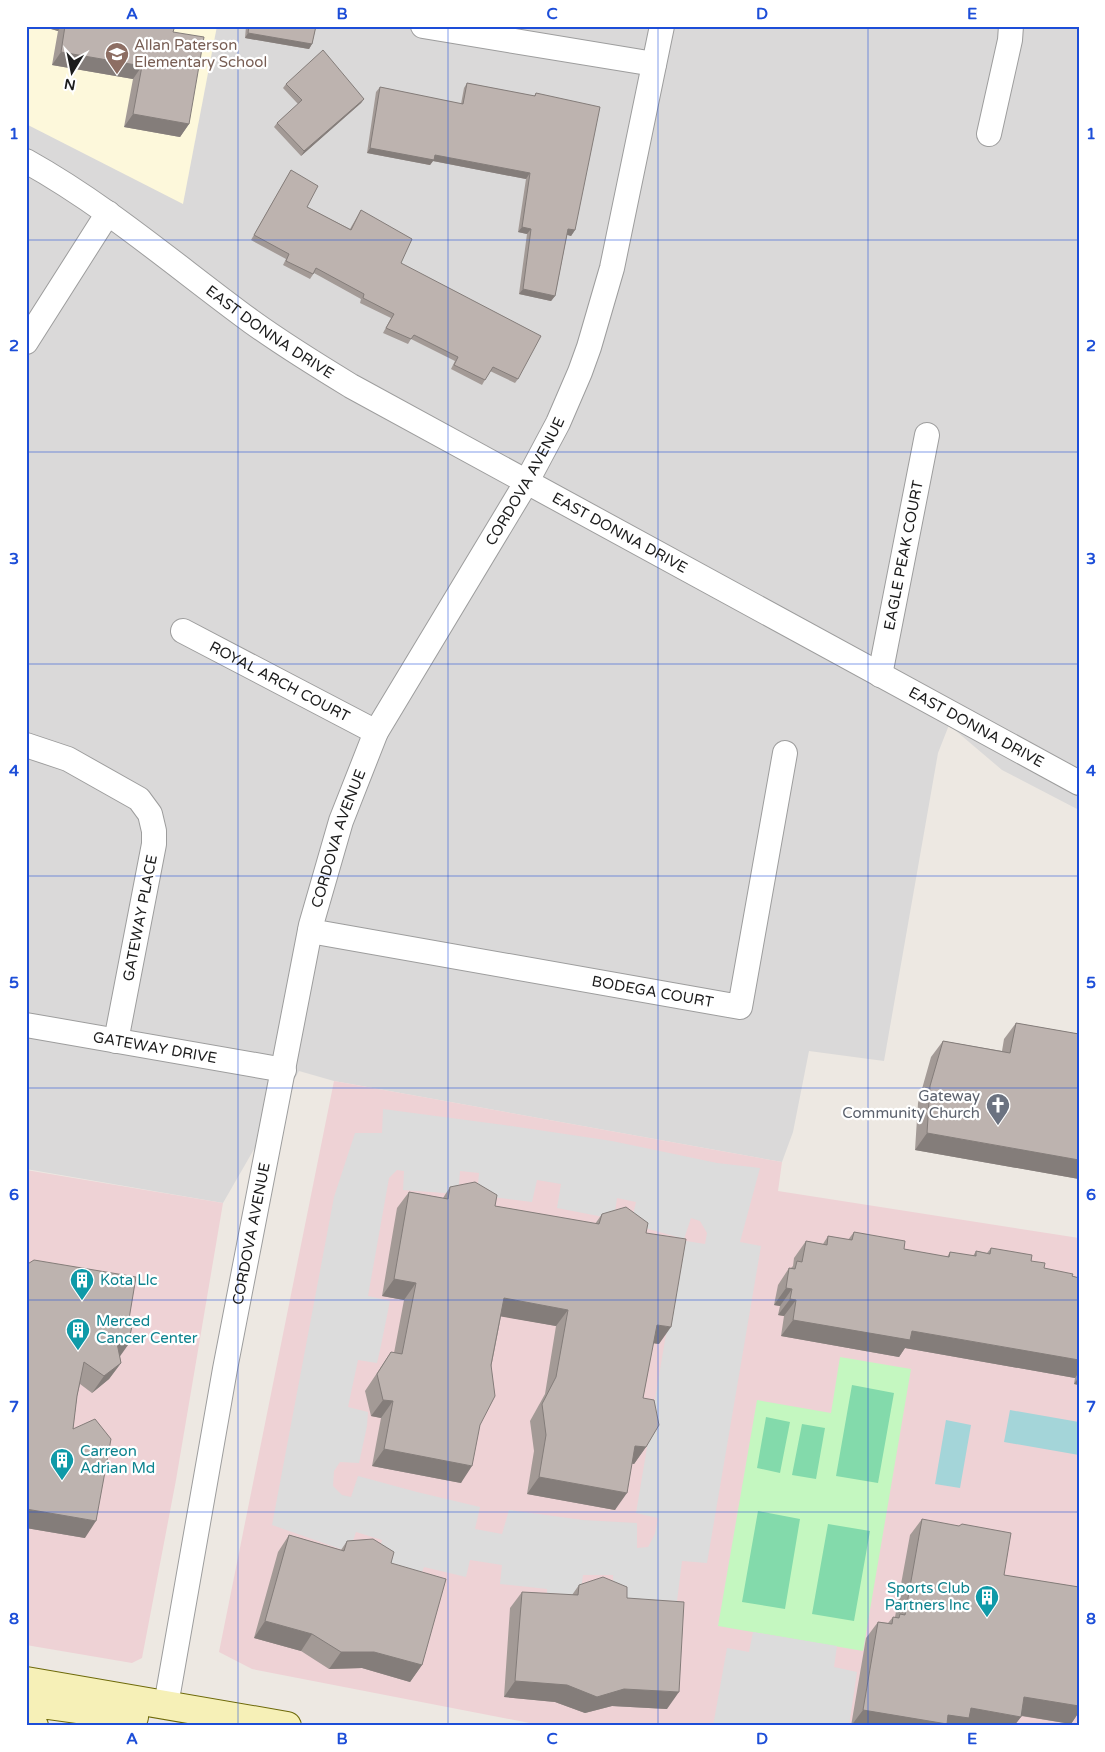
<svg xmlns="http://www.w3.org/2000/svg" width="1105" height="1752" font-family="'Varela Round',sans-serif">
<rect width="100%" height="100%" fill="#ede8e2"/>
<path fill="#dad9d9" d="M26,26H1079V810L1002,770L949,725L938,753L884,1061L809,1051L793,1132L782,1162L334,1081L299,1071L223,1203L26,1169Z"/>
<path fill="#eed2d5" d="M334,1081L782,1162L778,1191L1079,1238V1726H545L252,1669L219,1652Z
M26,1170L223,1203L176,1480L142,1658L132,1663L26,1645Z"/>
<path fill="#fdf8db" d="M26,26H217L183,204L26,124Z"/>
<path fill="#c4f7c0" d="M840,1357L911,1369L863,1651L718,1626L757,1400L831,1413Z"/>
<path fill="#83daab" d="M852,1385L894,1393L878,1483L836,1476Z
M766,1417L790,1422L780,1473L757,1468Z
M802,1424L825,1428L816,1479L792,1475Z
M758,1511L800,1519L785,1609L742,1602Z
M828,1524L870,1531L854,1621L812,1614Z"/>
<path fill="#dcdcdc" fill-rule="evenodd" d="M383,1109L504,1125L612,1141L717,1163L760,1168L740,1242L761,1246L707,1563L682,1561L677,1601L614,1599L613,1575H583L580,1595L547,1593V1589L500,1584L502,1565L470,1560L466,1577L424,1567L422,1572L377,1560L382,1540L356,1532L349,1552L272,1525L334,1197L355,1133H382ZM397,1170L404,1171L403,1190L458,1194L460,1171L479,1173L477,1195L532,1202L537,1180L561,1184L557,1208L614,1219L617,1198L636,1202L631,1224L684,1239L691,1218L700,1221L707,1233L705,1244L686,1241L665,1340L636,1513L658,1518L655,1534L648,1547L637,1548V1523L583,1520L509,1510L502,1534L475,1529L480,1507L417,1492L358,1476L351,1497L342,1495L333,1486L334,1471L340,1462L359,1463L367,1426L368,1412L348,1407L358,1360L377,1363L380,1350L390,1301L368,1296L389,1178Z
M753,1632L837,1646L834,1667L857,1672L849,1726H713L727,1648L749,1652Z"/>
<path fill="#a4d5d9" d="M1010,1410L1079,1422V1455L1004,1442Z
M946,1420L971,1425L960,1488L935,1484Z"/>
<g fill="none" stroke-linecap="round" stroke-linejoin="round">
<g stroke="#9d9d9d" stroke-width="26">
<g id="street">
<path d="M423,26L654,64"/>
<path d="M989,134L1010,40L1011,26"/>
<path id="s1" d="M26,161C107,206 177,267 252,322C284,345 318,366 351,386L1079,783"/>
<path d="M26,342L108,213"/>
<path id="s2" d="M183,631L376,732"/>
<path id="s3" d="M880,675L927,435"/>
<path d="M26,745L68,759L139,799L150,814L154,831V844L116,1041"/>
<path id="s4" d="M310,931L740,1007L785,753"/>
<path id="s5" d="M26,1025L284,1070"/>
<path id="s6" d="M166,1705L225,1369L311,925L341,821L376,732L526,483L558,423L580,372L589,347L612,268L662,26"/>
</g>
</g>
<g stroke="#6d6909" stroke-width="30">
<path id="secondary" d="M26,1681L287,1726
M26,1702L134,1717
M26,1724L34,1726"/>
</g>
<use href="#street" stroke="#fff" stroke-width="24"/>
<use href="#secondary" stroke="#f6f0b7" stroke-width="28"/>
</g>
<path fill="#a39a96" d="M44,26H175L173,32L189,124L180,137L124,127L133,79L52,65L58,31L44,27Z
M246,26H316L312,44L309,49L245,38Z
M467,83L534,96L536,93L575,230L571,236L567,235L555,296L551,301L519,294L527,234L518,232L526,179L433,161L430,165L367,153L376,92L380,87L461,104L464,88Z
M286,84L364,99L361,103L301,156L274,127L277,123L298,104L283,88Z
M291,170L307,207L350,229L361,210L401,263L518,379L515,383L490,371L482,385L451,369L455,361L411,339L408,344L383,333L391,318L360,303L361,299L314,273L310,279L283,265L286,259L251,240Z
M1016,1023L1079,1034V1179L915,1150L918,1103L931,1057L943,1041L1002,1051L1004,1039Z
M450,1187L495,1206L595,1224L602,1214L646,1233L659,1344L653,1343L643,1398L646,1447L634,1464L632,1463L615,1510L527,1494L534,1451L530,1421L545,1394L556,1326L501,1316L480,1425L461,1483L372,1466L381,1418L371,1416L365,1391L391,1352L394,1353L404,1300L382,1296L397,1208L409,1192L443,1198Z
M854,1232L904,1249L947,1257L950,1252L973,1256L976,1251L987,1253L991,1248L1031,1261L1044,1268L1079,1278V1385L1074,1384L1075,1378L905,1348L899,1357L781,1336L784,1316L778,1315L780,1306L774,1305L778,1285L789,1268H791L793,1266L794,1258L806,1241L823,1244L828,1236L848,1240Z
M26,1265L120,1357L121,1363L109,1379L92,1393L80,1384L77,1396L73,1429L85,1538L26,1528Z
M922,1519L1004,1575L1079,1587V1712L1071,1724L1021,1716L1014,1726H851L866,1638L878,1622L888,1623L893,1617H895L910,1535Z
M289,1535L341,1550L347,1541L391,1563L422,1665L410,1682L362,1668L329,1669L301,1651L254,1638L278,1552Z
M579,1585L627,1598L667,1709L612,1706L585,1713L555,1702L504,1697L510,1608L522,1592L572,1595Z"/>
<path fill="#847d7a" d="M45,26H61L58,31L44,27Z
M248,33L312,44L309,49L245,38Z
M61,52L142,66L133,79L52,65Z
M364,99L361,103L301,156L304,151Z
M133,114L189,124L180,137L124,127Z
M370,148L435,155L530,173L526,179L433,161L430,165L367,153Z
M522,227L531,229L527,234L518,232Z
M568,229L575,230L571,236L565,234Z
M523,289L555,296L551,301L519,294Z
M927,1133L1079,1160V1179L915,1150Z
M394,1279L416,1283L404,1300L382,1296Z
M786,1288L792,1289L780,1306L774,1305Z
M504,1298L568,1310L556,1326L492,1315Z
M790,1299L796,1300L784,1316L778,1315Z
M793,1320L912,1331L1079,1360V1372L1075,1378L905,1348L899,1357L781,1336Z
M657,1325L671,1327L659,1344L645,1342Z
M117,1343L128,1345L116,1362Z
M121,1363L109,1379L92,1393L104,1376Z
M1079,1377V1385L1074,1384Z
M383,1400L393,1401L381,1418L371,1416Z
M635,1446L646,1447L634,1464L623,1462Z
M384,1449L472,1466L461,1483L372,1466Z
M539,1477L627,1493L615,1510L527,1494Z
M26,1509L96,1521L85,1538L26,1528Z
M265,1621L312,1634L301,1651L254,1638Z
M341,1652H374L422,1665L410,1682L362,1668L329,1669Z
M515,1681L624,1689L679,1692L667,1709L612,1706L585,1713L555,1702L504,1697Z
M1024,1697L1079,1706V1712L1071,1724L1012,1714Z
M971,1708L1021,1717L1014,1726H851L863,1710L948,1715Z"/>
<path fill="#bdb3af" stroke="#847d7a" d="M65,26H175L173,32L204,37L189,124L133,114L142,66L61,52Z
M249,26H316L312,44L248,33Z
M323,50L364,99L304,151L277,123L302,100L286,84Z
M467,83L535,96L536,93L600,107L575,230L568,229L555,296L523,289L531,229L522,227L530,173L435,155L434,160L370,148L380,87L463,104Z
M291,170L318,186L307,207L351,230L361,210L412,239L401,263L541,336L518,379L493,367L485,380L454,365L458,357L414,335L411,339L386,328L394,314L363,298L364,294L316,268L313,274L286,261L289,254L254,235Z
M1016,1023L1079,1034V1160L927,1133L930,1086L943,1041L1010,1053Z
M475,1182L497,1195L495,1206L599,1224L602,1214L626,1207L648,1223L646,1233L686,1239L671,1327L657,1325L643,1398L654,1400L659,1425L646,1447L635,1446L627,1493L539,1477L546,1435L542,1404L556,1377L568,1310L504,1298L491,1365L495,1396L480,1425L472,1466L384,1449L393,1401L383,1400L377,1374L391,1352L402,1354L416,1283L394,1279L409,1192L448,1199L450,1187Z
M854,1232L905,1241L904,1249L949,1257L950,1252L976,1256V1251L990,1254L991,1248L1032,1255L1031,1261L1045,1263L1044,1268L1073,1274L1072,1276L1079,1278V1360L912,1331L910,1340L793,1320L796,1300L790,1299L792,1289L786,1288L789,1268L795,1269L797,1261L802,1262L806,1241L827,1245L828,1236L852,1240Z
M34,1260L136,1277L128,1325L132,1326L128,1345L117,1343L121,1363L104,1376L84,1362L77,1396L73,1429L95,1419L111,1439L96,1521L26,1509V1265Z
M922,1519L959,1526L962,1524L1011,1533L1004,1575L1079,1587V1706L1024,1697L1021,1717L971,1708L969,1718L948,1715L947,1724L863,1710L878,1622L892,1624L893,1617L899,1618L900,1614L905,1615Z
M289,1535L344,1551L347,1541L373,1539L394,1552L391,1563L446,1579L422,1665L374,1652H341L312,1634L265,1621Z
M603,1577L627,1587V1598L684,1602L679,1692L624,1689L597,1697L567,1685L515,1681L522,1592L578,1595L579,1585Z"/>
<path fill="none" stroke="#1d4ed8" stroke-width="1" stroke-opacity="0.55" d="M238,26V1726M448,26V1726M658,26V1726M868,26V1726M26,240H1079M26,452H1079M26,664H1079M26,876H1079M26,1088H1079M26,1300H1079M26,1512H1079"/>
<defs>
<g id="school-pin" transform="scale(1.25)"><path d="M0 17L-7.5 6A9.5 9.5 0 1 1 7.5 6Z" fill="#8d6e63" stroke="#fff"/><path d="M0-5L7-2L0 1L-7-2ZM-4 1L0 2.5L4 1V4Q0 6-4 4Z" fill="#fff"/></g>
<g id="church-pin" transform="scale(1.25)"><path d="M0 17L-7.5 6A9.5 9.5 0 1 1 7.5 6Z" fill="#6b7280" stroke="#fff"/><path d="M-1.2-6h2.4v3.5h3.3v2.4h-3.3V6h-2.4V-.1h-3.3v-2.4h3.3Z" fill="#fff"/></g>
<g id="building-pin" transform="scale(1.25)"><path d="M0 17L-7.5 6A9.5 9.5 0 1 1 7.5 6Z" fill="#0f9aa8" stroke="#fff"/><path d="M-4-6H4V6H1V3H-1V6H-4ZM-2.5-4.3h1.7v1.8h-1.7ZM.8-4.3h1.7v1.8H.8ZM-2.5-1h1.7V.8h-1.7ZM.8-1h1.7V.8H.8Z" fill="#fff"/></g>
</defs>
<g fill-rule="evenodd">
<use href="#school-pin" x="117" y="54"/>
<use href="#church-pin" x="998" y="1105"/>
<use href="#building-pin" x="82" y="1280"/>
<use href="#building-pin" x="78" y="1330"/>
<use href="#building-pin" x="62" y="1460"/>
<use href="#building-pin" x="987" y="1597"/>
</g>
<g text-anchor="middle" stroke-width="4.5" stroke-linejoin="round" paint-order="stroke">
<g font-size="15" fill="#785e54" stroke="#fff" text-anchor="start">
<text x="134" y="50">Allan Paterson<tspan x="134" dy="17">Elementary School</tspan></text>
</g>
<g font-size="15" fill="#1c1c1c" stroke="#fff">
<text dy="5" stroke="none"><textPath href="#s1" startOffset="298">EAST DONNA DRIVE</textPath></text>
<text dy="5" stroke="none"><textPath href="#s6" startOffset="1289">CORDOVA AVENUE</textPath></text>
<text dy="5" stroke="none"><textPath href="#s1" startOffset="702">EAST DONNA DRIVE</textPath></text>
<text dy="5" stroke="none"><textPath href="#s3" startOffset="122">EAGLE PEAK COURT</textPath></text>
<text dy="5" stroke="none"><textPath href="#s2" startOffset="109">ROYAL ARCH COURT</textPath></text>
<text dy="5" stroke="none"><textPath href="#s1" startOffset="1108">EAST DONNA DRIVE</textPath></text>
<text dy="5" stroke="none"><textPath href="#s6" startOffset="884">CORDOVA AVENUE</textPath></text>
<text transform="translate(140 918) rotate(-79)" y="5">GATEWAY PLACE</text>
<text dy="5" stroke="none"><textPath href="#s4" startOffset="348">BODEGA COURT</textPath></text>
<text dy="5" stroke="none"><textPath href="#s5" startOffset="131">GATEWAY DRIVE</textPath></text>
<text dy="5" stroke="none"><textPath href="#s6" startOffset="479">CORDOVA AVENUE</textPath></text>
</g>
<g font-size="15" fill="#5b616d" stroke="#fff" text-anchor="end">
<text x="980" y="1101">Gateway<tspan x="980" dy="17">Community Church</tspan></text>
</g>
<g font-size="15" fill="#0d838f" stroke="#fff" text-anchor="start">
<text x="100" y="1285">Kota Llc</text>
<text x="96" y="1326">Merced<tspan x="96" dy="17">Cancer Center</tspan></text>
<text x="80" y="1456">Carreon<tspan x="80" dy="17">Adrian Md</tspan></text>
<text x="970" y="1593" text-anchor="end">Sports Club<tspan x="970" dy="17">Partners Inc</tspan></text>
</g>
</g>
<rect width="1105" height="1752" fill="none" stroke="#ffffff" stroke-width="55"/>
<g transform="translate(72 72) rotate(190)" stroke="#ffffff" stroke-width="4" paint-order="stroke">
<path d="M0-4L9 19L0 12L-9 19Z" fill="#1c1c1c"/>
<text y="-8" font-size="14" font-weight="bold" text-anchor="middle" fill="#1c1c1c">N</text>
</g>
<rect x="28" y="28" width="1050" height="1696" fill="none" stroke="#1d4ed8" stroke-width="2"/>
<g font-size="16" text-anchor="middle" font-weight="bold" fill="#1d4ed8">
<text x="132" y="19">A</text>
<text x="342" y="19">B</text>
<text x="552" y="19">C</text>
<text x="762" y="19">D</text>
<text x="972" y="19">E</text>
<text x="14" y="139">1</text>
<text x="1091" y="139">1</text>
<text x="14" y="351">2</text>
<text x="1091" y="351">2</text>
<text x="14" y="564">3</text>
<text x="1091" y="564">3</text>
<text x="14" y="776">4</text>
<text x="1091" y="776">4</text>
<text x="14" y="988">5</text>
<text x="1091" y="988">5</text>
<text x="14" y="1200">6</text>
<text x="1091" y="1200">6</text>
<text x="14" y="1412">7</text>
<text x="1091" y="1412">7</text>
<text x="14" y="1624">8</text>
<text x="1091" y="1624">8</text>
<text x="132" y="1744">A</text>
<text x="342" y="1744">B</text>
<text x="552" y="1744">C</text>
<text x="762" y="1744">D</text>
<text x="972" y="1744">E</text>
</g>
</svg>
